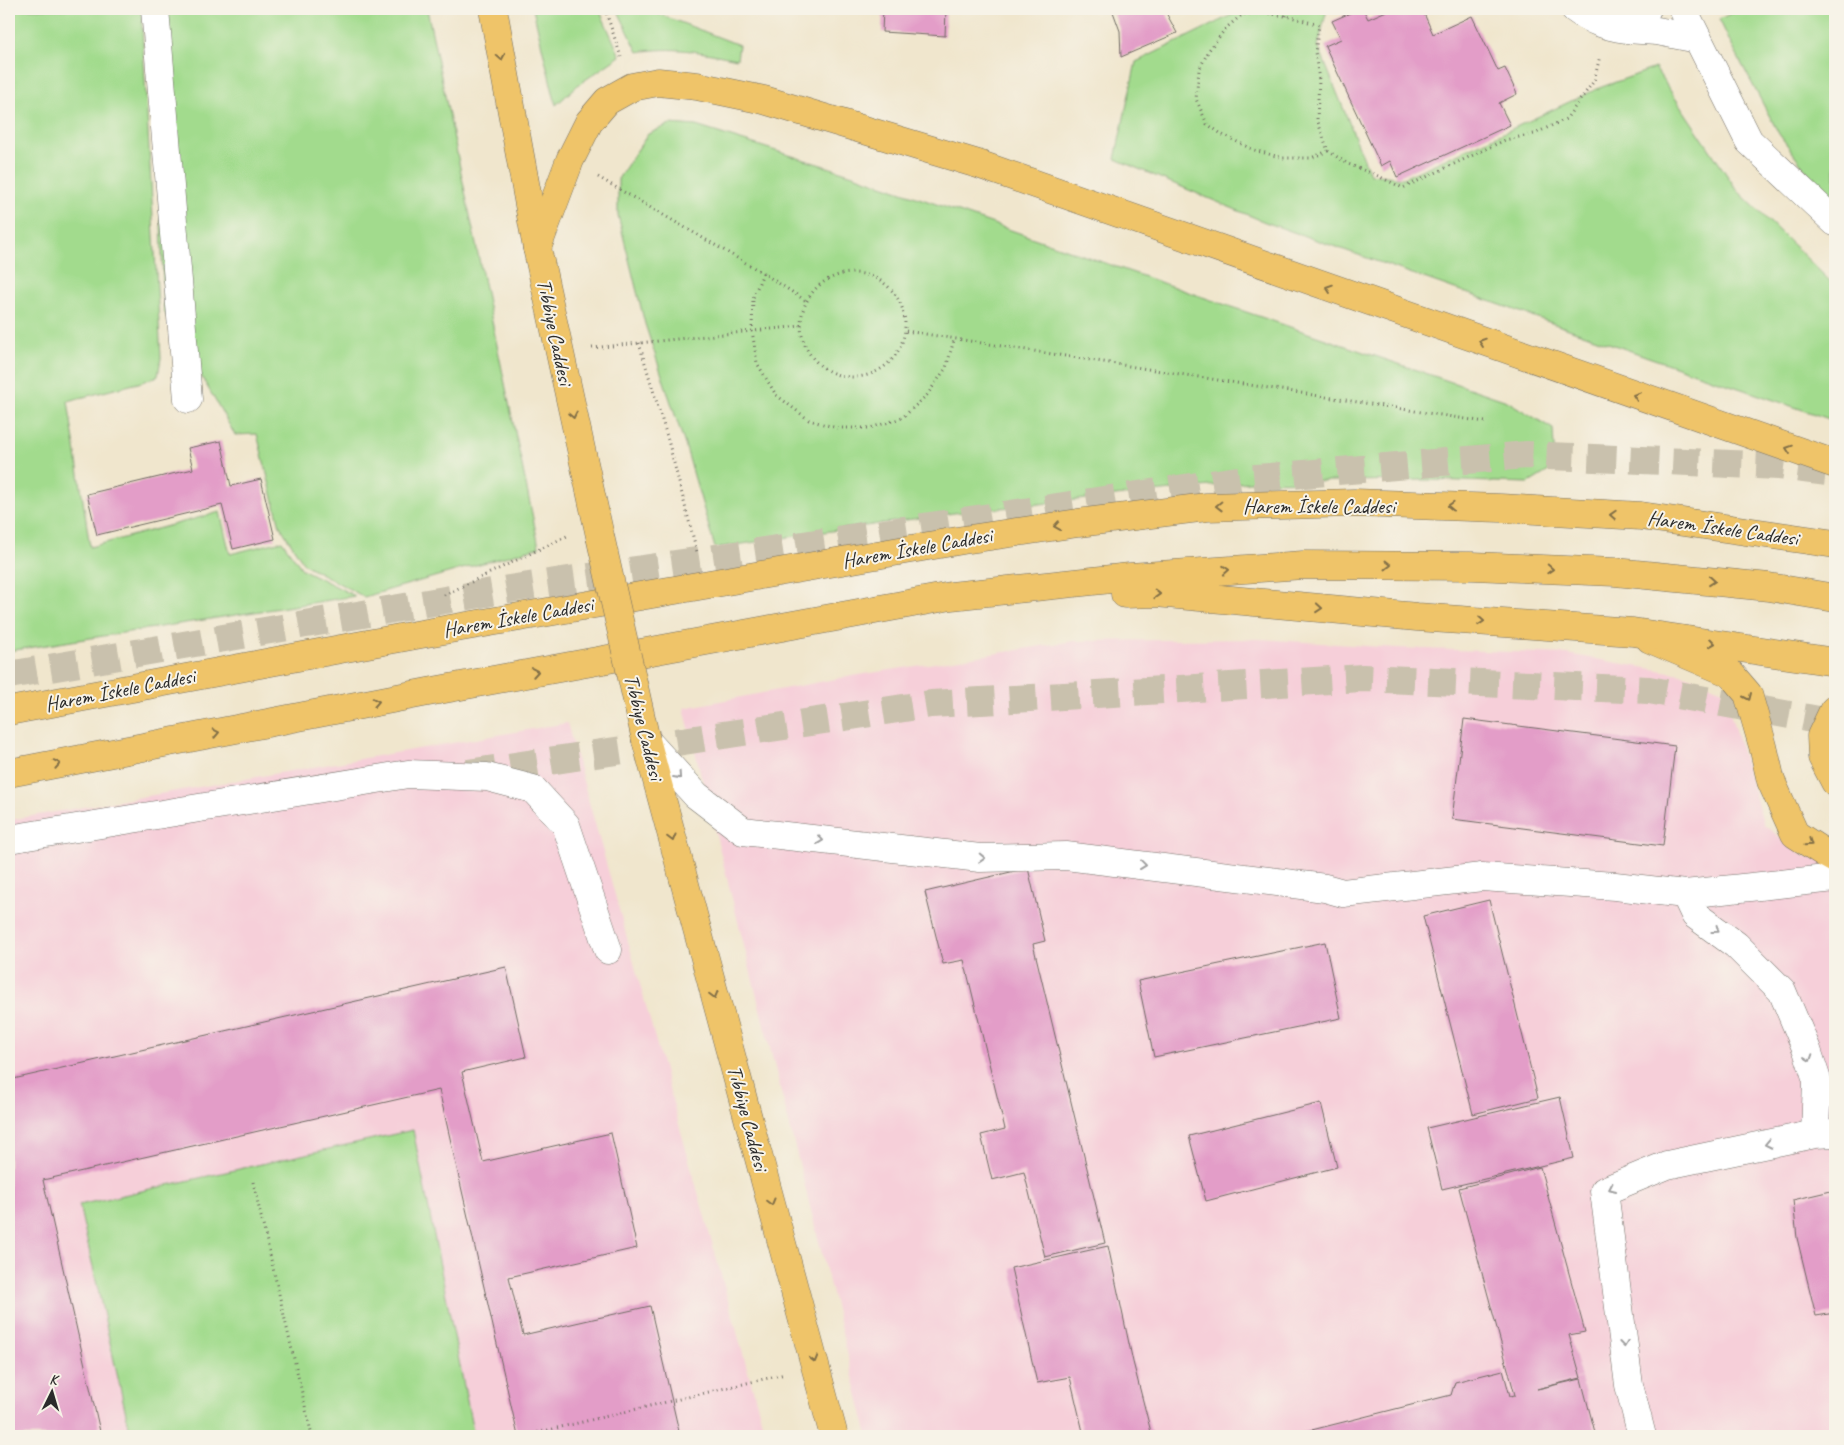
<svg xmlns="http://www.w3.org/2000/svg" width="1844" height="1445" font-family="Caveat,sans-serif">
<rect width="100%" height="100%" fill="#f7f3e8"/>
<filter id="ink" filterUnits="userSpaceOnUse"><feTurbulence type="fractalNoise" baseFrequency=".02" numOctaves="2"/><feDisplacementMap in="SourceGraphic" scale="10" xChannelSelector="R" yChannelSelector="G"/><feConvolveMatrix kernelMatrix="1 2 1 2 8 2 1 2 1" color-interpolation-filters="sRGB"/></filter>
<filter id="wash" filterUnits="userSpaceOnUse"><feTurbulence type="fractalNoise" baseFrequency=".0096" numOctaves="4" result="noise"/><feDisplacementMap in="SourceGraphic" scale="20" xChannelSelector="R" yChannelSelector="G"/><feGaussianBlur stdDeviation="1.12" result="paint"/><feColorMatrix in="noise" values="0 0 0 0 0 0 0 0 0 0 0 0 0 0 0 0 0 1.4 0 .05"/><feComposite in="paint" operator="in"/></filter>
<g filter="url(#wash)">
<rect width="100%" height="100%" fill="#f0e6cd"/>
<path fill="#f6cfd9" d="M1260,639L1397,648L1567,654L1681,674L1723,690L1764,825L1804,856L1835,863V1436H868L684,708L846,677L1074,641Z
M567,723L766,1436H9V820Z"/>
<path fill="#a2db8d" stroke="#66835c" d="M9,9H141L161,358L158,376L142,382L68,401L90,547L220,512L230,554L282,541L302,569L355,596L9,651Z
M158,9H427L539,547L364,597L304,564L280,526L257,434L235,435L164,311L157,105Z
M533,9H599L620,56L578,85L556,105Z
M617,9H646L739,45L737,59C702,52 674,46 638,52Z
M1244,9H1327L1318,46L1370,174L1403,178L1501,134L1599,88L1655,68L1737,190L1835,286V421L1651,358L1265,222L1115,159L1136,62Z
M1741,9H1835V200L1814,181L1779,134L1731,44L1719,19Z
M670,124L696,126L853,175L1214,301L1507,401L1553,429L1555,467L1529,483L1429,480L1248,482L954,513L715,548L686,448L645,324L618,215V179L648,134Z
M413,1130L474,1436H131L79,1205Z"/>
<g id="blocks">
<path fill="#e39dc8" d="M883,9H946L945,36L882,32Z
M1112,9H1164L1177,33L1121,57L1120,31Z
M1359,9H1363L1368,19L1391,9H1422L1433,34L1472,16L1498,71L1505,68L1517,94L1499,103L1510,125L1397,177L1390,161L1381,166L1325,46L1341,39L1332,21Z
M221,441L231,486L261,479L275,539L233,549L222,505L97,535L87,494L193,469L188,448Z
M1464,719L1675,746L1663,846L1452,819Z
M1028,868L1045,941L1033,944L1105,1243L1045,1257L1024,1172L992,1180L981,1135L1005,1129L964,960L943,964L925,892Z
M1489,900L1538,1098L1473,1114L1423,916Z
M1325,942L1341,1018L1154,1057L1138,981Z
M506,967L526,1057L462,1072L483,1162L611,1133L637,1248L509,1277L523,1335L650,1306L680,1436H518L439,1090L43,1180L101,1436H9V1080Z
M1560,1097L1574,1158L1442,1189L1427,1128Z
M1321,1103L1337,1167L1206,1201L1189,1136Z
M1540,1167L1585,1332L1569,1335L1581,1378L1537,1389L1581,1379L1596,1436H1288L1451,1395L1455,1382L1503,1370L1510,1396L1515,1395L1459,1188Z
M1835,1190V1313L1816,1316L1797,1238L1793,1200Z
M1108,1246L1133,1362L1152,1436H1084L1070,1377L1037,1383L1011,1268Z"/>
</g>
</g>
<g filter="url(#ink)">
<use href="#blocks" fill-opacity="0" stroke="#706c64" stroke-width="1"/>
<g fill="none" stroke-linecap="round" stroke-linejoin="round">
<path stroke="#c9c1ad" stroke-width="28" stroke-dasharray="28 14" stroke-linecap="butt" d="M9,675L509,589L1245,479L1526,455L1779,466L1835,473
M468,773L931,704L1363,678L1649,690L1835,723"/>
<g stroke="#706c64" stroke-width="29">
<path id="minor" d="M155,9L188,399
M1575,9C1591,21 1606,26 1626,29L1642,16L1647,9
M1683,9L1749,141L1835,222
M1626,29L1657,31L1698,39
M646,740L696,795L743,831L980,858L1066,856L1325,888L1343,893L1482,877L1615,886L1685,894L1835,878
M9,839L408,774L487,777L533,789L566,825L608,950
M1685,894L1695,915L1736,945L1782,991L1807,1050L1817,1080L1815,1134
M1642,1436L1629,1385L1604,1191L1667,1165L1815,1134L1835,1133"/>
</g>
<g stroke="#706c64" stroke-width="29">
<path id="major" d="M493,9L537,248L600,536
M1650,639L1730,673L1748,694L1763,746L1771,781L1795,834L1826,854L1835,859
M1835,709L1833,711L1821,736L1822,757L1835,782
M646,740L834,1436"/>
</g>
<g stroke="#706c64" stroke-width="29">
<path id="highway" d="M537,248L570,160L589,122L607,101L632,87L658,82L697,86L764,100L978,164L1835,464
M1125,594L1156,593L1417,617L1633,632L1835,662
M9,711L421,634L963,540L1078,523L1207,507L1354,503L1500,508L1641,516L1835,544
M9,773L428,692L951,596L1130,577L1303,565L1473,566L1615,572L1769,587L1835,598"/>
</g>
<path stroke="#706c64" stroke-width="3" stroke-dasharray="1 4" stroke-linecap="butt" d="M605,9L621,57
M1286,16L1289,9
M1328,151L1311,158H1283L1254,150L1223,135L1207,124L1196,99L1199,70L1209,50L1226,28L1243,14L1264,13L1291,17L1319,25L1315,52L1319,80L1317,119L1328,151L1348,164L1378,176L1403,188L1505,140L1534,134L1566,119L1594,81L1600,56
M598,177L763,273L806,301
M801 325a52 52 0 1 1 104 0a52 52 0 1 1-104 0Z
M763,273L753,298L752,330L757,363L776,395L809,420L837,428H870L902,418L927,395L946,368L954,340
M906,331L1485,422
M639,343L668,440L697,552
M592,348L800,326
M444,595L567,536
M253,1182L312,1436
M523,1436L785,1374"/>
<use href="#minor" stroke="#fff" stroke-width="28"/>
<use href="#major" stroke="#efc469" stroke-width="28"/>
<use href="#highway" stroke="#efc469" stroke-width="28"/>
<g stroke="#706c64" stroke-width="29" stroke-linecap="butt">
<path id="major-bridge" d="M600,536L646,740"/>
</g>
<use href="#major-bridge" stroke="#efc469" stroke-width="28"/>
</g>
<defs><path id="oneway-chevron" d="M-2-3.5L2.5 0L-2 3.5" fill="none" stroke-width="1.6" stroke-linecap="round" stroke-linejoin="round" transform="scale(1.25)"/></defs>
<g stroke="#837047">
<use href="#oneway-chevron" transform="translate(501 57) rotate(80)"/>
<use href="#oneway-chevron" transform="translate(1329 288) rotate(-161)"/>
<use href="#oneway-chevron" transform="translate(1482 342) rotate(-161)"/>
<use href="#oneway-chevron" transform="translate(1636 396) rotate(-161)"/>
<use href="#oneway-chevron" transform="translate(573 415) rotate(78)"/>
<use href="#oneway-chevron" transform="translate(1789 449) rotate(-161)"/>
<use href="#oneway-chevron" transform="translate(1219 506) rotate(179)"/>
<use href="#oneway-chevron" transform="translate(1451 506) rotate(-178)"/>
<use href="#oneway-chevron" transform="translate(1613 515) rotate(-177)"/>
<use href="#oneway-chevron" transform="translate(1057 526) rotate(171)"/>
<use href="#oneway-chevron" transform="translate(1388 565)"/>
<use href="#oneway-chevron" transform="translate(1550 569) rotate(3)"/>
<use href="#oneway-chevron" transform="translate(1226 570) rotate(-4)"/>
<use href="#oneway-chevron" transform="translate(1712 581) rotate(5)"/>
<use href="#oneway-chevron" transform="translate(1157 594) rotate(2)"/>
<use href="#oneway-chevron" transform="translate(1319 608) rotate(5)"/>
<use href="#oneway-chevron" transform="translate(1481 621) rotate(4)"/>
<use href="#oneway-chevron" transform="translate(1712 643) rotate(8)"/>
<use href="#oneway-chevron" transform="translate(535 672) rotate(-10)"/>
<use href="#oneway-chevron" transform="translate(1748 697) rotate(66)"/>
<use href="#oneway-chevron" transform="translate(376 702) rotate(-11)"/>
<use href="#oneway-chevron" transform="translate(216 733) rotate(-11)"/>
<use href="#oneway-chevron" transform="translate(57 764) rotate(-11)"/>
<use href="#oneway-chevron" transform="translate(672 838) rotate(75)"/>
<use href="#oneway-chevron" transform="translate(1809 843) rotate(34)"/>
<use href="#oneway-chevron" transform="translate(714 995) rotate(75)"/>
<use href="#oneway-chevron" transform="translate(771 1202) rotate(75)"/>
<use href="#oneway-chevron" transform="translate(814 1359) rotate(75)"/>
</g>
<g stroke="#a0a0a0">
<use href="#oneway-chevron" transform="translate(678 776) rotate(48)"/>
<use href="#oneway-chevron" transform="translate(820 840) rotate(7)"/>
<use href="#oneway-chevron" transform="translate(982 858) rotate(2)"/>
<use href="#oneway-chevron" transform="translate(1143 865) rotate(7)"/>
<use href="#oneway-chevron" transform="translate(1716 930) rotate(36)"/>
<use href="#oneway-chevron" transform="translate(1809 1058) rotate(71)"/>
<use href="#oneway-chevron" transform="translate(1768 1144) rotate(168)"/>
<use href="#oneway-chevron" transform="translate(1612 1188) rotate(155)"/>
<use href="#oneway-chevron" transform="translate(1624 1344) rotate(83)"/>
</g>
</g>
<g text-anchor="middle" stroke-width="4" stroke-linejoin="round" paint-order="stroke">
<g font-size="21" fill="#2b2b2b" stroke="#f7f3e8">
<text transform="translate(555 332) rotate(78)" y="7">Tıbbiye Caddesi</text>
<text x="1319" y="513">Harem İskele Caddesi</text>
<text transform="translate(1723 528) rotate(8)" y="7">Harem İskele Caddesi</text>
<text transform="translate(917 548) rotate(-10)" y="7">Harem İskele Caddesi</text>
<text transform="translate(518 617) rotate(-10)" y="7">Harem İskele Caddesi</text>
<text transform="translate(120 690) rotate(-11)" y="7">Harem İskele Caddesi</text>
<text transform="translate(644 727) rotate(76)" y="7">Tıbbiye Caddesi</text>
<text transform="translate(748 1118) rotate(75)" y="7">Tıbbiye Caddesi</text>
</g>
</g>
<rect width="1844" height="1445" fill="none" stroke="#f7f3e8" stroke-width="30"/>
<g transform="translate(52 1392) rotate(5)" stroke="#f7f3e8" stroke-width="4" paint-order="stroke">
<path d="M0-4L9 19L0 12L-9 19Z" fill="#2b2b2b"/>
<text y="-8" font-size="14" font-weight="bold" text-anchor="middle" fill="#2b2b2b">K</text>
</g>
</svg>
